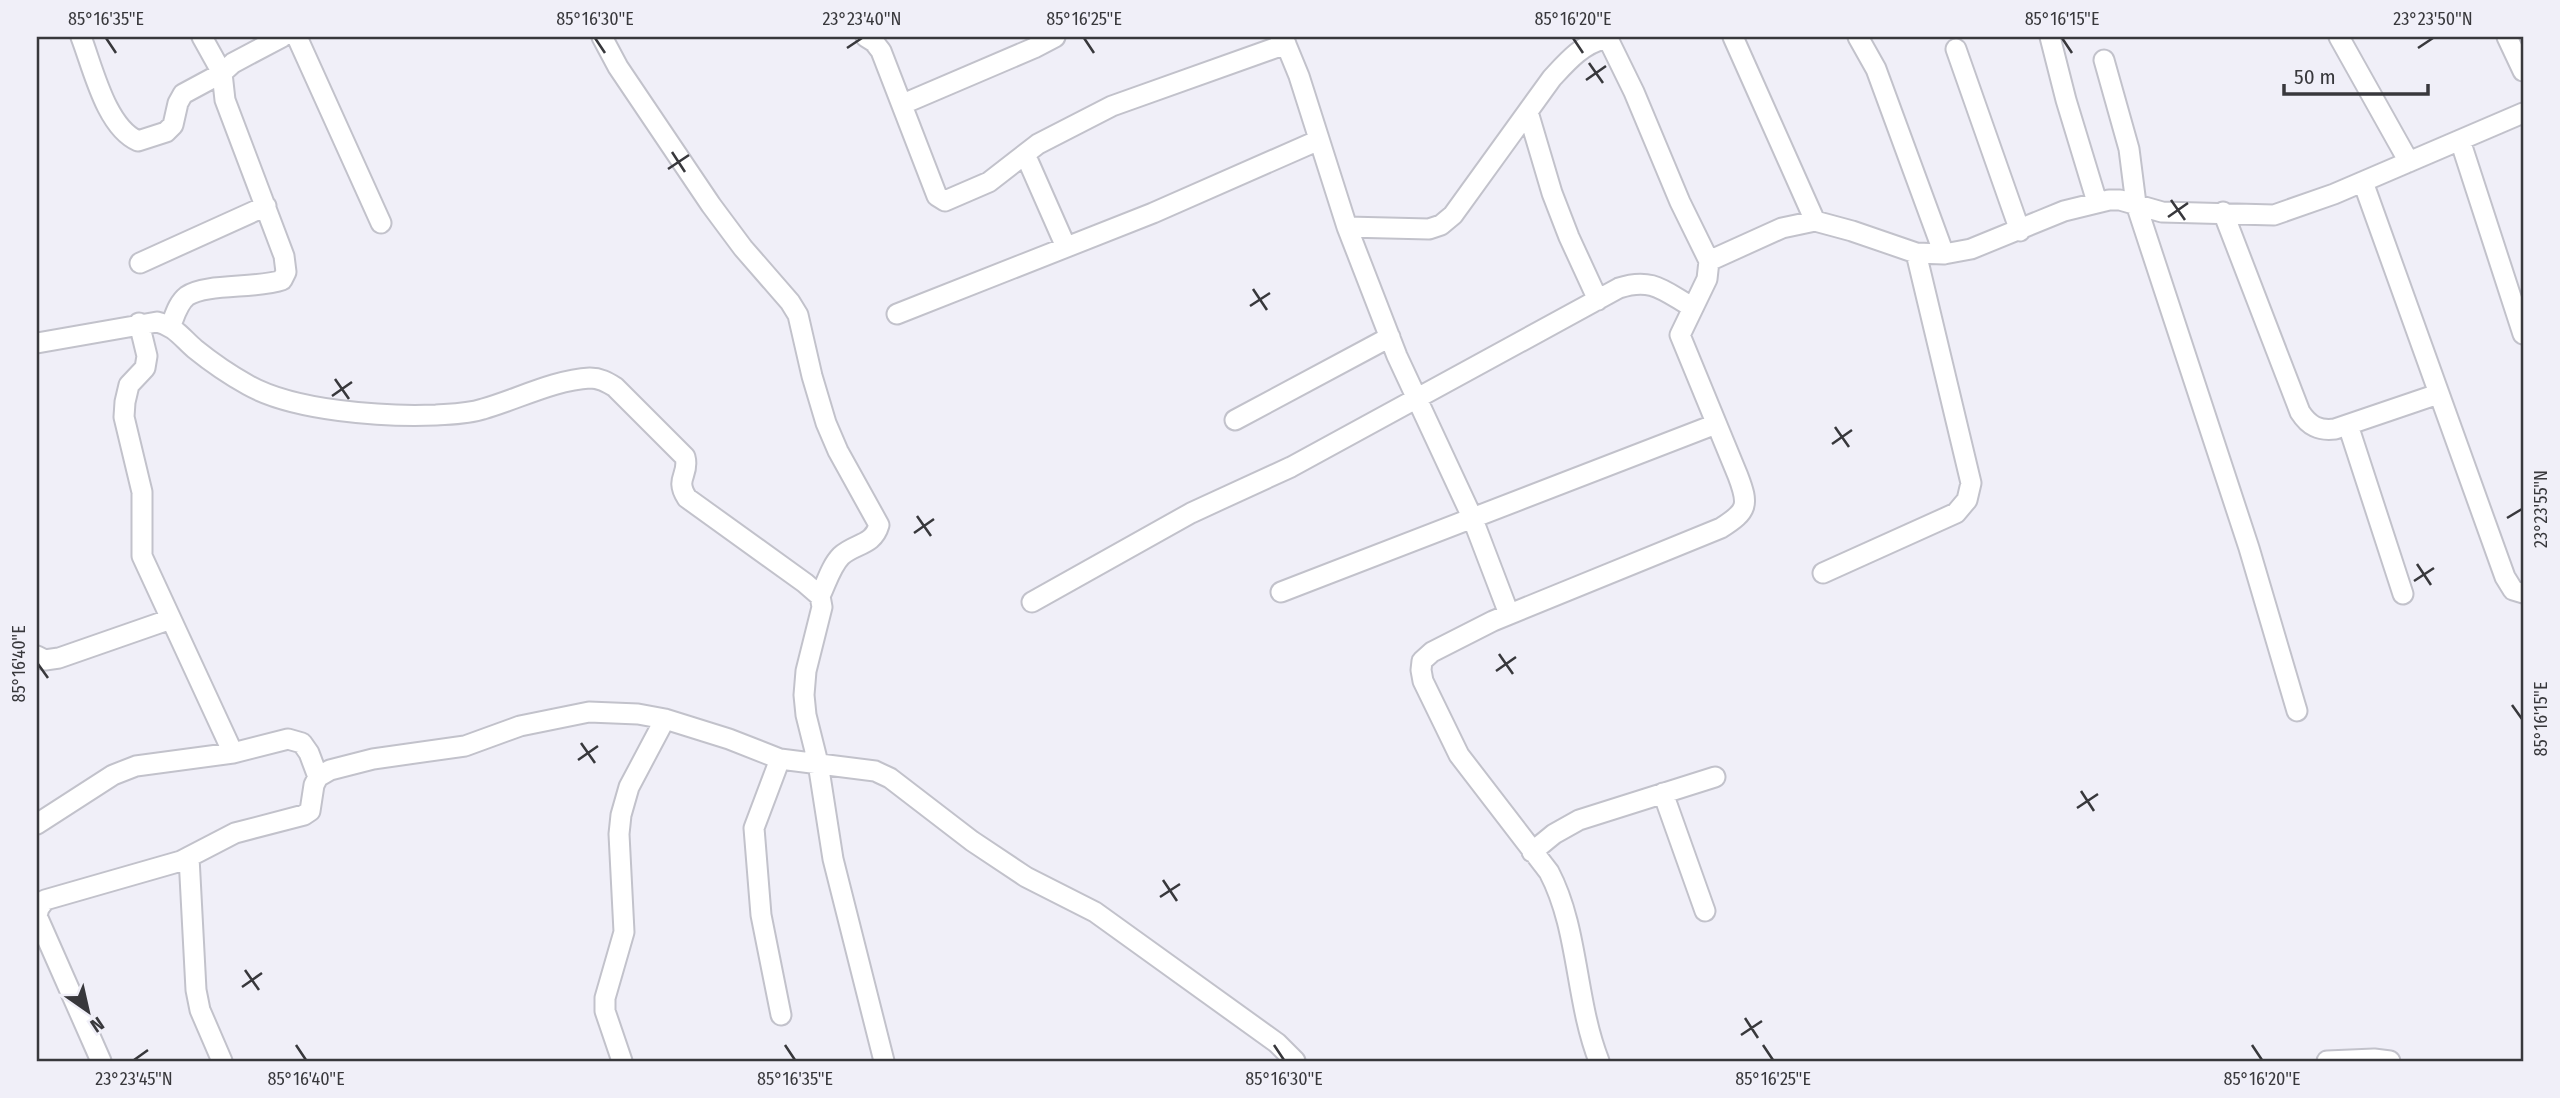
<svg xmlns="http://www.w3.org/2000/svg" width="2560" height="1098" font-family="'Fira Sans Condensed',sans-serif">
<rect width="100%" height="100%" fill="#f0eff8"/>
<g fill="none" stroke-linecap="round" stroke-linejoin="round">
<g stroke="#c2c2cb" stroke-width="23">
<path id="street" d="M81,37C93,68 106,127 138,141L166,132L173,125L178,103L183,94L222,73L202,37
M297,37L381,223
M602,37L618,67L711,205L743,248L790,302L798,315L812,376L826,423L838,451L879,525C873,546 855,543 841,556C831,566 826,584 820,596
M866,37L874,42L881,51L937,196L945,201L989,182L1038,144L1112,106L1286,44
M1283,37L1299,76L1347,227L1429,229L1441,225L1453,215L1552,78C1566,63 1582,44 1604,39L1610,43L1634,92L1680,202L1709,261L1707,279L1680,335L1738,476C1749,505 1748,511 1721,528L1493,621L1432,652L1422,661L1421,670L1423,681L1459,755L1549,872C1579,929 1575,1000 1599,1061
M1733,37L1815,221
M1858,37L1876,69L1944,254
M2050,37L2066,100L2097,202
M2339,37L2409,162
M2507,37L2523,71
M1956,49L2020,231
M2104,60L2129,149L2136,204L2249,548L2297,711
M903,104L1034,48L1055,37
M1528,112L1552,193L1569,237L1598,300
M2460,140L2523,334
M1025,154L1066,247
M2363,182L2505,577L2513,590L2523,593
M2223,212L2300,412C2309,426 2319,431 2335,429L2438,394
M1347,227L1397,356L1472,517L1509,614
M1709,261L1782,228L1815,221L1852,231L1916,253L1944,254L1971,249L2064,211L2109,200H2120L2162,212L2274,215L2334,194L2523,113
M140,263L266,206
M897,314L1153,213L1319,140
M139,323L147,356L145,368L129,385L125,402L124,417L142,492V556L233,753
M171,325C175,315 178,303 187,296C206,283 257,289 282,280L286,272L284,256L225,100L222,73L233,63L282,37
M37,343L157,322C175,326 182,338 195,349C211,362 230,375 248,385C294,411 383,417 436,415C451,414 468,414 483,409C518,399 554,380 590,378C600,378 607,382 615,387L685,457C690,475 674,478 687,498L805,583L820,596L822,607L806,671L804,695L806,715L818,763L833,859L884,1061
M1235,420L1390,337
M2348,425L2403,594
M1823,573L1956,513L1967,500L1971,483L1916,253
M1281,592L1716,424
M1032,602L1191,513L1291,467L1619,288C1652,277 1664,291 1692,307
M37,656L45,660L59,658L171,619
M780,759L754,828L761,915L781,1015
M1663,793L1705,911
M37,824L113,775L136,766L233,753L288,739L302,743L309,753L318,777
M1532,852L1554,834L1579,820L1715,777
M189,857L196,990L200,1010L222,1061
M101,1061L37,916L39,908L45,900L181,861L235,833L304,815L310,811L314,785L318,777L330,770L373,759L465,746L520,726L589,712L638,714L665,719L729,739L780,759L875,771L890,778L972,841L1026,877L1095,912L1277,1043L1295,1061
M622,1061L605,1011V998L624,932L619,834L621,815L629,787L665,719
M2327,1061L2374,1059L2390,1061"/>
</g>
<use href="#street" stroke="#fff" stroke-width="19"/>
</g>
<path fill="none" stroke="#38383c" stroke-width="2.5" d="M106,38L116,53M595,38L605,53M1084,38L1094,53M1573,38L1583,53M2062,38L2072,53M847,48L862,38M2418,48L2433,38M1589,63L1603,83M1586,80L1606,66M672,152L685,172M668,169L689,155M2171,200L2185,220M2168,217L2188,203M1253,289L1267,310M1250,306L1270,293M335,379L349,399M332,396L352,382M1835,427L1849,447M1832,444L1852,430M917,516L931,536M2507,518L2522,509M914,533L934,519M2417,564L2431,585M2414,581L2434,568M1499,654L1513,674M38,664L48,678M1496,671L1516,657M2512,705L2522,719M581,743L595,763M578,760L598,746M2081,791L2094,811M2077,808L2098,794M1163,880L1177,901M1160,897L1180,884M245,970L259,990M242,987L262,973M1745,1018L1758,1038M1741,1035L1762,1021M296,1045L306,1060M785,1045L795,1060M1274,1045L1284,1060M1763,1045L1773,1060M2252,1045L2262,1060M134,1060L148,1050"/>
<rect width="2560" height="1098" fill="none" stroke="#f0eff8" stroke-width="77"/>
<g transform="translate(88 1011) rotate(146)" stroke="#f0eff8" stroke-width="5" paint-order="stroke">
<path d="M0-5L12 26L0 18L-12 26Z" fill="#38383c"/>
<text y="-10" font-size="19" font-weight="bold" text-anchor="middle" fill="#38383c">N</text>
</g>
<path d="M2284 84v10h144v-10" fill="none" stroke="#38383c" stroke-width="3.5"/>
<text x="2294" y="84" font-size="21" fill="#38383c" stroke="#f0eff8" stroke-width="5" paint-order="stroke">50 m</text>
<rect x="38" y="38" width="2484" height="1022" fill="none" stroke="#38383c" stroke-width="2.5"/>
<g font-size="18" text-anchor="middle" fill="#38383c">
<text x="106" y="25">85°16'35"E</text>
<text x="595" y="25">85°16'30"E</text>
<text x="862" y="25">23°23'40"N</text>
<text x="1084" y="25">85°16'25"E</text>
<text x="1573" y="25">85°16'20"E</text>
<text x="2062" y="25">85°16'15"E</text>
<text x="2433" y="25">23°23'50"N</text>
<text transform="translate(2541 509) rotate(-90)" y="6">23°23'55"N</text>
<text transform="translate(19 664) rotate(-90)" y="6">85°16'40"E</text>
<text transform="translate(2541 719) rotate(-90)" y="6">85°16'15"E</text>
<text x="134" y="1085">23°23'45"N</text>
<text x="306" y="1085">85°16'40"E</text>
<text x="795" y="1085">85°16'35"E</text>
<text x="1284" y="1085">85°16'30"E</text>
<text x="1773" y="1085">85°16'25"E</text>
<text x="2262" y="1085">85°16'20"E</text>
</g>
</svg>
